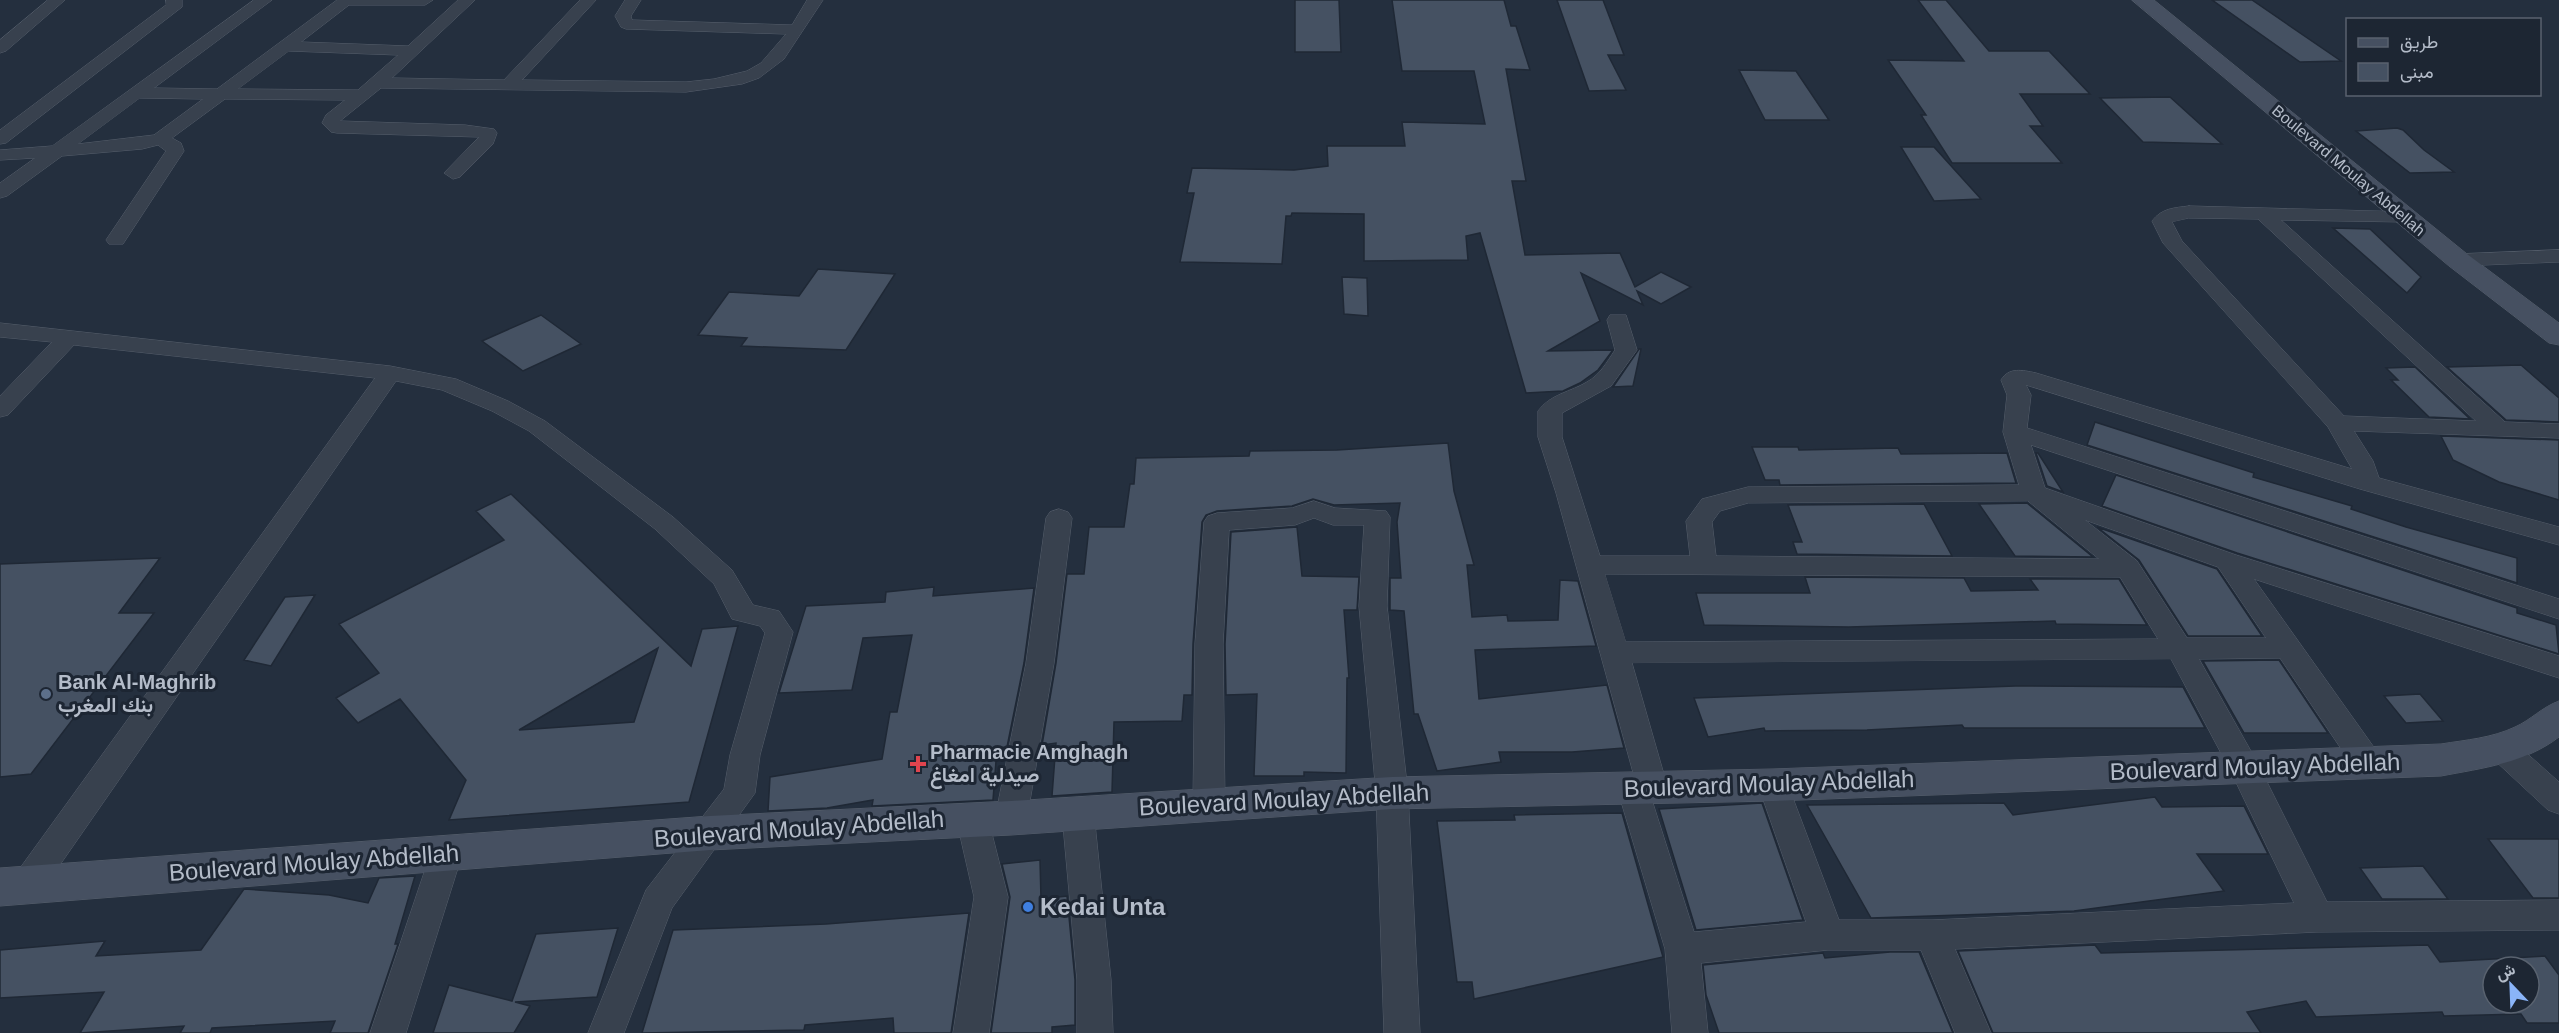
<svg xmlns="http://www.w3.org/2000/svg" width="2559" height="1033" font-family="Arial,Vazirmatn,sans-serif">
<rect width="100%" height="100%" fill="#242f3e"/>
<path fill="#455162" stroke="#1f2835" stroke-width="1.5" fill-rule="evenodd" d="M1295,0H1339L1341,52H1295Z
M1392,0H1504L1511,26H1516L1530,70L1506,69L1526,181H1512L1525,255L1620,253L1635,287L1661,272L1691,287L1661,304L1637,291L1643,305L1581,273L1600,321L1548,351L1613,350L1598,370L1580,383L1563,391L1526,393L1480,233L1466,236L1468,260L1364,261V214L1292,213L1291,216H1286L1282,264L1180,262L1194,193H1187L1192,168L1294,170L1328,166L1327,146H1405L1402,122L1485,124L1474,71H1402Z
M1557,0H1603L1624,55H1608L1626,90L1589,91Z
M1918,0H1946L1989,51H2049L2090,94H2020L2043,126H2030L2062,163H1952L1921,115H1926L1888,60L1964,61Z
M2212,0H2252L2341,61L2300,62Z
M1739,70L1796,71L1829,120H1765Z
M2170,97L2222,144L2143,142L2100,98Z
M2397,128L2403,130L2424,150L2454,172L2410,173L2356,131Z
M1901,147H1934L1981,199L1934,201Z
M2333,228L2370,229L2421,277L2407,293Z
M818,269L895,274L846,350L741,346L747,338L698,335L729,292L799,296Z
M1342,277L1367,278L1368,316L1344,314Z
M541,315L581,344L523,371L482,341Z
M1639,349H1641L1633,386L1613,387Z
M2521,365L2559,398V422L2506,420L2447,367Z
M2415,367L2470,419L2429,417L2391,380H2398L2386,368Z
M2095,422L2254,473L2253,477L2352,506L2351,509L2406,527L2517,558V583L2087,445Z
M2441,436L2559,440V500L2499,482L2453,460Z
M1448,443L1454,491L1474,565H1467L1472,617L1507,615L1508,621L1558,620L1560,580L1578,581L1596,646L1475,650L1479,699L1607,685L1624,748L1572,752H1499L1501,762L1437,771L1418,714H1414L1404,611L1390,610V578H1401L1397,522L1400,503L1334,505L1313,499L1292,506L1217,511L1206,515L1202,522L1193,644L1192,695H1184L1182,721L1114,722L1112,792L1052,796L1056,743L1042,745L1056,663L1067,574H1084L1089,527H1124L1130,484H1134L1136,458L1249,456L1250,451L1337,450Z
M1752,447H1798L1799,450L1898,448L1901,454L2007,453L2016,483L1780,485L1779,480H1765Z
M2036,453H2038L2063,492L2047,486Z
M2116,475L2517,608V613L2556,625L2559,654L2237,553L2102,506Z
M511,494L691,666L702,629L738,626L689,802L449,820L466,780L400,699L358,723L336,698L379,673L339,624L504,540L476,511ZM658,648L634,722L519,730Z
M2027,503L2093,557L2015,556L1979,504Z
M1924,504L1952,556L1797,554L1793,542H1802L1788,505Z
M1297,527L1302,576L1359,577L1357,610H1344L1349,678H1347L1346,773L1304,772V776H1254L1257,694L1226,695L1225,644L1231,532Z
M2097,527L2217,569L2262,636H2188L2139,560Z
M160,558L119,613H154L31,774L0,777V564Z
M1805,577L1964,578L1971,591L2038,590L2030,579H2119L2147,625L2056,624L2055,621L1849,627L1704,625L1696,593H1810Z
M934,587L933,596L1034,588L1024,663L1007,747L997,748L993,800L872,806L873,800L827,808L768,811L770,777L882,759L890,712H897L912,635L863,638L852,690L779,693L806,606L885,602L886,592Z
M315,595L271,666L244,660L285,597Z
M2279,660L2328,733H2244L2203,661Z
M2015,686L2183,687L2205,728H1964L1962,725L1867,730L1765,731L1764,728L1708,737L1694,698Z
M2420,694L2443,721L2406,723L2384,696Z
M2155,797L2162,807L2244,806L2268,854H2197L2224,891L2074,911L1871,918L1807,805L2004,803L2013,815Z
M1762,803L1803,920L1696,930L1659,809Z
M1622,813L1663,957L1474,999L1472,982H1457L1437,821L1515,820L1514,815Z
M2488,839H2559V898H2533Z
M1040,860L1041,899L1067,896L1075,980V1025L1052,1027V1033H991L1010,897L1002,864Z
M2423,866L2448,899H2382L2360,868Z
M415,876L395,944H398L368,1033H330L335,1021L212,1028L210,1033H180L184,1026L80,1033L104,992L0,998V950L105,941L96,956L201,950L244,889L329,895L368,903L379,878Z
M969,913L951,1033H894L893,1018L805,1025L804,1030L642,1033L673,930L826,924Z
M618,928L597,997L515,1002L530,1006L514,1033H433L449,985L512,1001L536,934Z
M2095,945L2101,953L2428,945L2440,962L2545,956L2559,975V1023H2527L2521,1014L2444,1016L2442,1012L2316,1017L2306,1001L2247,1012L2261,1033H1993L1958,951ZM2493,967H2529V1003H2493Z
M1890,952H1919L1953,1033H1719L1706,995L1703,965L1823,953L1825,958Z"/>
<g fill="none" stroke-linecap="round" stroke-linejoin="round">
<g stroke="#565f6c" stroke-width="1">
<path id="street" d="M48,0H65L6,51L0,53V40Z
M166,0H182V7L6,143L0,144V130L166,5Z
M254,0H272L154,88L217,89L337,0H433L425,5H349L301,42L408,46L458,0H475L392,78L504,80L580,0H596L522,80L686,82L714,79L747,71L761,63L786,34L626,29L621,27L615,16L625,0H641L631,16L632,20L792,25L807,0H823L784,59L759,78L742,84L686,92L381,88L340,121L465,125L494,129L497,133L493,144L460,177L453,179L444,173L479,137L337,133L331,132L322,123L326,115L345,100L225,99L172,138L181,143L184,151L123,244H109L106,240L166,151L158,145L142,149L62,156L7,196L0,198V183L35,158L0,160V150L52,146ZM289,51L398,55L358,90L238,89ZM140,98L203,99L154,135L78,144Z
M2189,206L2412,212L2415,216L2412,220L2405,222L2281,220L2505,422L2559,424V438L2354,431L2373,461L2379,478L2559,527V545L2360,489L2026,385L2031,395L2027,428L2559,599V619L2031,445L2045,488L2236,555L2559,656V678L2254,579L2378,753L2382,762L2378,771L2367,774L2356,771L2280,658L2199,659L2256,760L2327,902L2559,900V930L2317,932L1955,949L1991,1033H1955L1921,950H1828L1701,963L1708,1033H1672L1665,949L1617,788L1622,779L1634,776L1556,493L1538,437V411C1550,394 1571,392 1587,382C1600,375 1607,362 1615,350L1607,320L1610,315H1626L1637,350L1611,386L1562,413V437L1600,556H1690L1686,521L1702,499L1748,487L2019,485L2003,432L2007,395L2001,380C2009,367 2022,370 2036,373L2352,469L2328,427L2163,243L2152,221C2162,208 2174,208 2189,206ZM2189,218L2258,219L2476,421L2344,416L2182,241L2172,222ZM2028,501L2099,559L1716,556L1712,522L1720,511L1748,503ZM2085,520L2218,567L2266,638H2187L2137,561ZM1605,574L2120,577L2158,639L1626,642ZM2171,659L2231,772L2294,903L1932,920H1839L1788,785L1784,776L1773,772L1762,776L1758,785L1806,922L1694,932L1651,797L1663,794L1667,785L1632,663Z
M2559,250V262L2458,266L2451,264L2448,260L2451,256L2458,254Z
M0,323L390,366L456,379L508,401L545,421L673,517L732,570L753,605L779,611L793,632L760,755L755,793L672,908L624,1033H588L646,890L724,789L730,755L765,633L760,626L732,619L714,584L655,529L529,431L492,411L442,390L396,381L39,895L27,899L15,895L11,885L15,875L375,378L74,345L8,415L0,417V396L52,342L0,337Z
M1314,501L1335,508L1386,511L1390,517L1387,606L1408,793L1420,1033H1384L1376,793L1359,606L1364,525H1333L1314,518L1295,525L1229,530L1223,644L1225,804L1220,813L1209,817L1198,813L1193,804L1195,644L1204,522L1208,516L1217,513L1292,508Z
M1059,509L1068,512L1072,518L1054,663L1027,818L1022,827L1011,831L1000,827L995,818L1026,663L1046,518L1050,512Z
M2502,737L2513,741L2559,782V814L2548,810L2491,757L2487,749L2491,741Z
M1078,801L1089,805L1094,814L1111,980L1113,1033H1077V980L1062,814L1067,805Z
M972,805L983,809L988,818L1008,897L989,1033H953L974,897L956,818L961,809Z
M447,838L458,842L463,852L406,1033H370L431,852L436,842Z"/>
</g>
<g stroke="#565f6c" stroke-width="1">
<path id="secondary" d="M2132,0H2154L2467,254L2559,323V345L2549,343L2449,266Z
M2559,701V737C2525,763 2483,768 2441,776L1773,801L1392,809L1011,835L710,850L0,906V868L710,816L1011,801L1392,777L1773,769L2441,744C2466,740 2492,738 2515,727C2531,720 2542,707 2559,701Z"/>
</g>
<use href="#street" fill="#38414e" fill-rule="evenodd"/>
<use href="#secondary" fill="#465061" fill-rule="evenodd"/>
</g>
<circle fill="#5c6f8a" stroke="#1d2633" stroke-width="2" cx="46" cy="694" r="6"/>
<path fill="#e0444e" stroke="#1d2633" stroke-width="2" d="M915 755h6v6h6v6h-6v6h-6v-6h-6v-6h6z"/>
<circle fill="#3f7fe0" stroke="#1d2633" stroke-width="2" cx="1028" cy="907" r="6"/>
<g text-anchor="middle" stroke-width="6" stroke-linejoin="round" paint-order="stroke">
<g font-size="16" fill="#b4bcc9" stroke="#1d2633">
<text transform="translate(2349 170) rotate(40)" y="6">Boulevard Moulay Abdellah</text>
</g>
<g font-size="20" font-weight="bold" fill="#b4bcc9" stroke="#1d2633" text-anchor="start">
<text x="58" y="689">Bank Al-Maghrib<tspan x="58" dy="23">بنك المغرب</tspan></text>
<text x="930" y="759">Pharmacie Amghagh<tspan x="930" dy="23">صيدلية امغاغ</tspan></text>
</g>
<g font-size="24" fill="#b4bcc9" stroke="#1d2633">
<text transform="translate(2255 767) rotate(-2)" y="8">Boulevard Moulay Abdellah</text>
<text transform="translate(1769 784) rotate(-2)" y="8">Boulevard Moulay Abdellah</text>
<text transform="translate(1284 800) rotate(-3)" y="8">Boulevard Moulay Abdellah</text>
<text transform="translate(799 829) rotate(-4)" y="8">Boulevard Moulay Abdellah</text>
<text transform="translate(314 863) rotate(-4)" y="8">Boulevard Moulay Abdellah</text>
</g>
<g font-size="24" font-weight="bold" fill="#b4bcc9" stroke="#1d2633" text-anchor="start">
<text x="1040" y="915">Kedai Unta</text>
</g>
</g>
<rect x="2346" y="18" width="195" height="78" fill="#1d2633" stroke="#59626f" stroke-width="1.5"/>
<rect x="2358" y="38" width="30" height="9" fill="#465061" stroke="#59626f" stroke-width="1.5"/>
<text x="2400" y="48" font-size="18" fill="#b4bcc9">طريق</text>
<rect x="2358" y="63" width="30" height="18" fill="#455162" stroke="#59626f" stroke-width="1.5"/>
<text x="2400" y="78" font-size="18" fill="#b4bcc9">مبنى</text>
<g transform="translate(2511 985) rotate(337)"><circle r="28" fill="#1d2633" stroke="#59626f" stroke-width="1.5"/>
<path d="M0-4.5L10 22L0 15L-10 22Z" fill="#8ab4f8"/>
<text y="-9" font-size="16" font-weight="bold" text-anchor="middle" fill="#b4bcc9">ش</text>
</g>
</svg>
